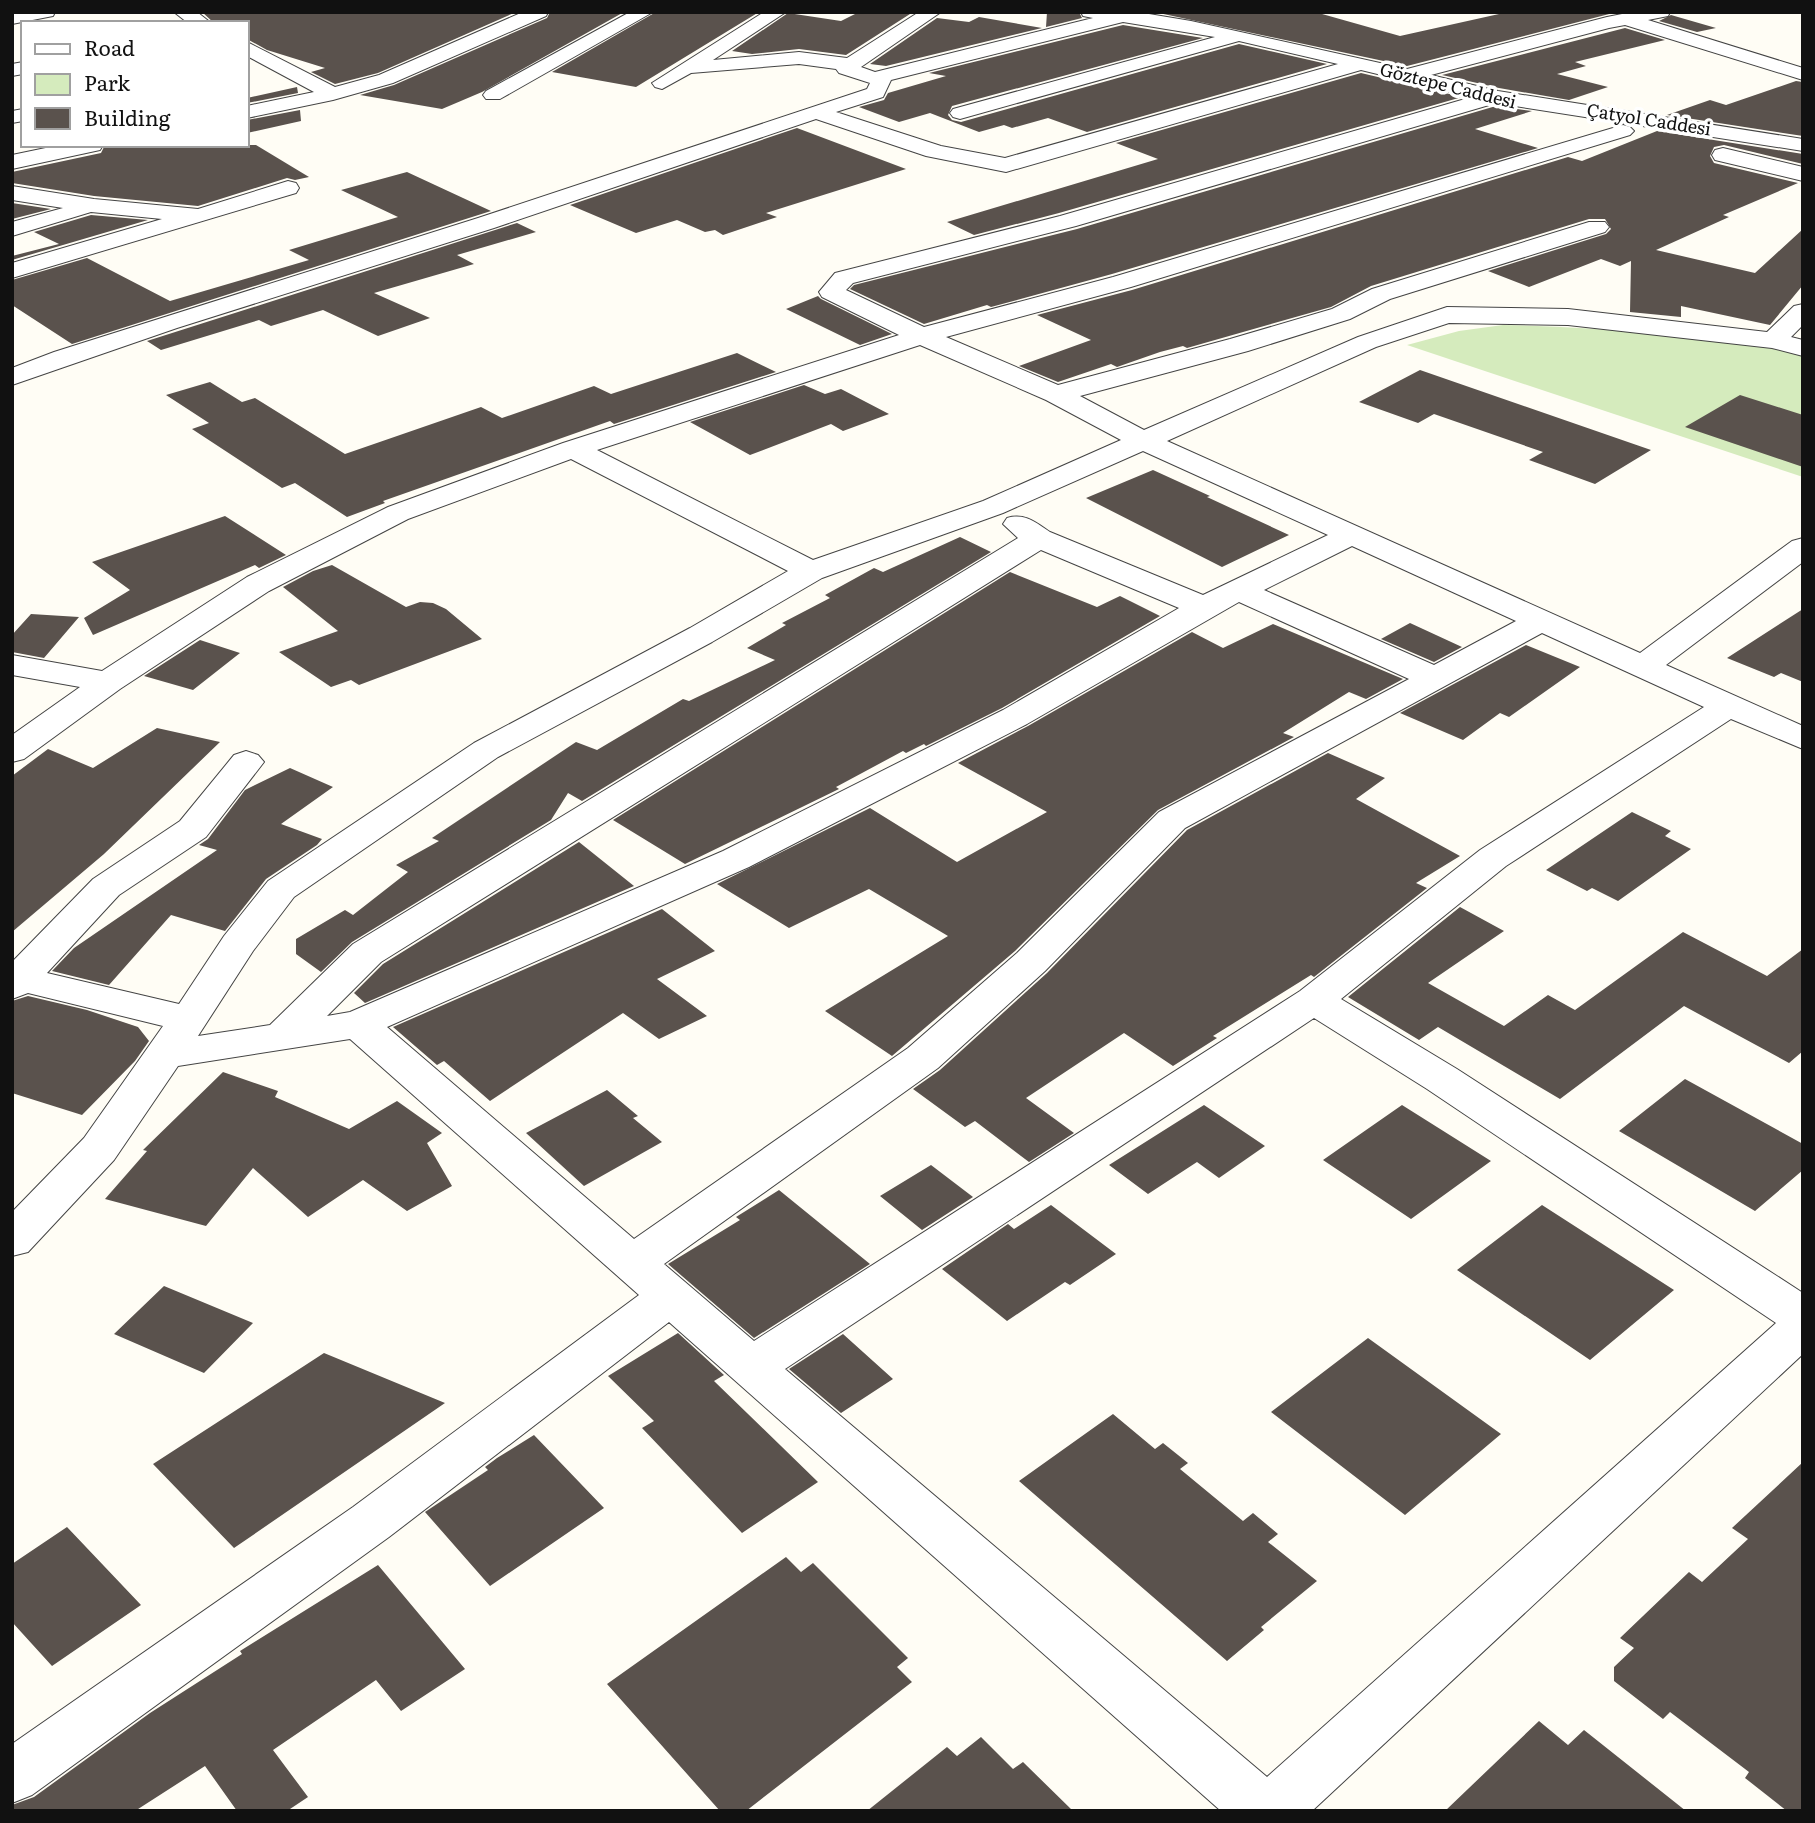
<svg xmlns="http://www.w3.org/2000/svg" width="1815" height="1823" font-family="Literata,serif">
<rect width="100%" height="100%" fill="#fffdf5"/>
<path fill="#d5ebbd" d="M1503,325C1603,327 1704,336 1803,354V477L1407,345L1459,331Z"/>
<path fill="#5a524d" d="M202,12H516L378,73L335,84L311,72L325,68L267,50L247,39V23H214Z
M550,12H624L482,92L442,109L360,95L394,85L547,18Z
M656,12H759L636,87L552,72Z
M859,12L910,14L846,55L799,49L752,54L732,51L788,13L841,21Z
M1047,12H1079L1082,18L1046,27Z
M1154,12H1315L1400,36L1508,12H1617L1407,66Z
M1671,15L1716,28L1697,32L1659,21Z
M979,17L1042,28L886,66L870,64L937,18L969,22Z
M1123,25L1203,38L952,106L948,115L952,120L961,122L1239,44L1327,64L1087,132L1048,118L1012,128L1004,125L979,132L930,113L899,122L859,107L884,100L888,93L946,76L929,73Z
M1625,28L1665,40L1575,62L1586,66L1557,74L1608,87L1569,100L1499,88L1442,75Z
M1361,73L1462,97L1059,213L974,235L947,222L1158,159L1116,143Z
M1796,81L1803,82V136L1667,115L1710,100L1726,105Z
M297,87L298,93L247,103V98Z
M1496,106L1532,111L1475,129L1538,148L1112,274L991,307L987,305L924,324L850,289L854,285L1077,229Z
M300,110L301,121L247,133V120Z
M797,128L906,169L766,213L777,217L723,235L715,230L705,232L677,220L636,233L570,205Z
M1657,131L1803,154V164L1724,145L1714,147L1710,156L1714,163L1798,183L1723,215L1729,217L1656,250L1755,273L1803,229V285L1770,325L1681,306V317L1630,312L1631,261L1620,266L1601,259L1529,287L1488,271L1606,234L1611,229L1605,219H1589L1371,286L1331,307L1187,348L1183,346L1160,352L1117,367L1111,364L1058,382L1019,366L1091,340L1037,315L1132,290L1568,157L1582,161Z
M105,145H256L309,177L295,180L287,178L198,206L94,196L12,183V172L101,153Z
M407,172L491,211L72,344L12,305V280L87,258L170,301L309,260L289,250L398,217L341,190Z
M12,203L51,209L12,219Z
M91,215L148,220L12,260V256L59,244L34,232Z
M517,223L536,232L457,255L474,264L374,293L430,318L378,336L323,310L271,326L259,320L161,350L147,341Z
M818,296L821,299L892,334L860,345L786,309Z
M737,353L776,372L614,424L610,421L383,501L385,503L347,517L295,483L282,488L192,429L209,423L166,395L210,382L242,402L255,398L345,454L481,407L502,418L594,386L611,394Z
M1420,370L1651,450L1595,484L1529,460L1543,452L1434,414L1418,423L1359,402Z
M804,385L825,394L841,389L889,414L843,431L831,424L750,455L690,422Z
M1740,395L1803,415V467L1685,427Z
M1153,470L1210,496L1207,497L1289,535L1222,567L1086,498Z
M225,516L286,555L259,568L255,565L93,635L84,618L130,590L92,562Z
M960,537L991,552L582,801L568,793L551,820L352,942L321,972L296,954V939L345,910L353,915L408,872L396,865L439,841L432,838L576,742L597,750L683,699L689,701L775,660L747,648L786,625L782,623L830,598L825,595L874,568L883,572Z
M332,565L406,607L420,602L433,603L446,609L482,639L359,685L351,680L331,687L279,652L338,631L283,587L313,571Z
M1010,572L1097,607L1120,596L1160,616L1002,708L926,746L924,744L906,753L903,751L836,787L839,789L685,864L613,820Z
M1803,609V682L1781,673L1774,677L1727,658Z
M31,614L79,617L44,658L12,652V635Z
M1410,623L1462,647L1434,662L1381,639Z
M1273,624L1403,679L1366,699L1349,692L1283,733L1294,737L1158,810L1015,951L892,1056L825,1011L948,936L869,889L789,928L717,884L870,808L957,862L1047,812L958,763L1028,726L1192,632L1223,648Z
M200,640L240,653L193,690L144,676Z
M1526,645L1580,667L1509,717L1500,713L1463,740L1400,713Z
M157,728L220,742L104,854L12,932V776L48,749L93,768Z
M1328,753L1385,778L1356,799L1460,856L1416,883L1427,888L1314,977L1311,975L1213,1036L1217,1038L1173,1066L1124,1033L1026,1098L1074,1133L1029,1162L975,1121L965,1127L913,1089L940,1070L1047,973L1187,830Z
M290,768L333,787L281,824L322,839L317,845L266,879L225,931L171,915L109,985L52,971L74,948L217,850L199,845L208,839L245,790Z
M1632,812L1671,831L1665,836L1691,849L1618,901L1592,888L1587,891L1546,870Z
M579,842L634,886L365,1003L354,993L383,964Z
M1460,907L1504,931L1428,983L1504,1026L1548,995L1575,1010L1683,932L1767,976L1803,949V1051L1789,1063L1684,1006L1560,1099L1438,1027L1419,1040L1348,997Z
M662,909L715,951L657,979L707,1016L659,1039L623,1013L490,1101L444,1061L437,1065L393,1027Z
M28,996L87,1010L138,1027L149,1041L135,1061L82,1115L12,1093V1001Z
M223,1072L278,1091L275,1097L349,1129L397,1101L442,1133L427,1143L452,1186L407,1211L363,1180L308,1217L253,1168L206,1226L105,1199L147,1151L143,1150Z
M1685,1079L1803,1144V1170L1755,1211L1619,1131Z
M607,1090L638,1116L633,1118L662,1142L584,1186L526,1133Z
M1204,1105L1265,1146L1219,1178L1197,1162L1148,1194L1109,1165Z
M1402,1105L1491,1161L1411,1219L1323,1160Z
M931,1165L973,1197L922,1230L880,1196Z
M779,1190L870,1264L754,1338L668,1264L740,1220L736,1217Z
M1051,1205L1116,1254L1070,1285L1065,1282L1007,1321L942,1269L1008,1224L1014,1229Z
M1542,1205L1674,1290L1590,1360L1457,1270Z
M164,1286L253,1323L204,1373L114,1334Z
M678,1333L724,1375L714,1381L818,1482L742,1533L642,1428L654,1421L608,1376Z
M843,1334L893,1379L841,1413L789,1369Z
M1368,1338L1501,1434L1405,1515L1271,1412Z
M324,1353L445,1403L234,1548L153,1464Z
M1113,1414L1155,1449L1163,1443L1188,1463L1180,1469L1243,1521L1253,1513L1278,1534L1268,1542L1317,1581L1261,1627L1264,1630L1227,1661L1019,1481Z
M534,1435L604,1508L490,1586L425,1512L488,1470L485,1467L497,1458Z
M1803,1462V1811H1787L1745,1778L1749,1772L1670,1712L1663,1719L1614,1681V1667L1634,1648L1620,1638L1689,1572L1702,1582L1748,1539L1732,1528Z
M67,1527L141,1605L52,1666L12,1622V1564Z
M786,1557L801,1572L813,1563L908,1658L897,1667L912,1682L746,1811H720L607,1684Z
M378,1565L465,1669L401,1711L376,1680L273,1750L308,1797L287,1811H237L205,1766L135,1811H12V1805L34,1797L150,1713L242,1654L240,1651Z
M1539,1721L1568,1745L1584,1730L1686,1811H1445Z
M981,1737L1013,1769L1023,1762L1073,1811H867L947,1747L957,1756Z"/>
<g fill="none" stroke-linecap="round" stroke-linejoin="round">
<g stroke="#444" stroke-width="2">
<path id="minor" d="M12,12H55L53,16L12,24Z
M174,12H197L211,23H188Z
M523,12H548L546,16L393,83L333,100L247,118V106L314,92L247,56V42L335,87L379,75Z
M630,12H653L500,99H486L483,95L486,91Z
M764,12H786L713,60L799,52L847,58L919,12H941L861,67L875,72L1093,18L1083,16L1081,12H1137L1191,21L1407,69L1607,17L1632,12H1670L1668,16L1648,20L1803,68V80L1625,25L1609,28L1431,75L1498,91L1803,139V151L1496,103L1076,226L853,283L846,290L924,327L1113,277L1623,125L1630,127L1634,131L1630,135L1131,287L946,337L1058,385L1230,339L1332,309L1372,289L1589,222H1605L1609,227L1605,232L1390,299L1350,319L1248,351L1080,396L1144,430L1358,337L1447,307L1568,309L1767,332L1794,306L1803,304V325L1791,337L1803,340V356L1772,348L1568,325L1449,323L1376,347L1167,441L1640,653L1792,541L1803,538V562L1666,665L1803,726V749L1731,719L1506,866L1341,999L1457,1069L1803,1293V1354L1312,1811H1221L669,1322L389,1537L32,1795L12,1803V1744L353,1507L639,1295L350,1039L178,1066L114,1160L28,1252L12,1256V1212L84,1138L163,1026L28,993L12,999V962L93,879L180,821L234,755L246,751L258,755L264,762L206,837L119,895L47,973L179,1004L224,936L268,881L474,743L690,628L788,571L571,459L408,519L269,591L120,689L24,759L12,762V735L80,687L12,675V655L102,671L247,577L388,507L563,443L899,335L822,297L819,292L835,273L1060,216L1472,97L1361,70L1006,172L926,156L816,119L494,228L177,328L12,385V368L54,352L478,218L867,89L870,83L839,73L836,69L799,64L691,73L662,89L655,87L652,83ZM1123,22L1215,37L953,109L950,113L953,117L960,119L1239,41L1338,64L1005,158L941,146L836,112L883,97L891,80ZM920,345L1046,400L1121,440L983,501L813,560L597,450ZM1143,451L1328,535L1203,595L1050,532C1035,522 1025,513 1007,518L1003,524L1018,538L353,944L270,1025L198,1036L253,951L294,897L498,757L712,642L822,578L1003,513ZM1352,546L1516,621L1434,665L1264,590ZM1041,550L1179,608L1003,710L723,851L350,1012L327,1016L381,962ZM1239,602L1409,679L1159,812L1017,953L908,1048L634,1239L387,1027L749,867L1027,724ZM1542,633L1704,707L1480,850L1300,991L754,1341L664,1264L938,1068L1045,971L1185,828ZM1314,1018L1427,1089L1776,1323L1267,1777L785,1369Z
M23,62V74L12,76V64Z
M23,109V121L12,123V111Z
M60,145H103L100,150L12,169V155Z
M1723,148L1803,167V181L1715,160L1712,155L1715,150Z
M288,181L296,183L299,188L296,193L12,278V263L162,219L91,212L12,236V222L63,208L12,200V186L94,199L198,209Z"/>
</g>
<use href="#minor" fill="#fff" fill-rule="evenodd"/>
</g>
<g text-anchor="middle" stroke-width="7" stroke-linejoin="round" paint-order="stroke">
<g font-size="18" fill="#111" stroke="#fff">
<text transform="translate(1448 86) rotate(14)" y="6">Göztepe Caddesi</text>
<text transform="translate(1649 120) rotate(9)" y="6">Çatyol Caddesi</text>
</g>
</g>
<rect width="1815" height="1823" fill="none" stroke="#111111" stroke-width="28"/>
<rect x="21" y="21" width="228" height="126" fill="#ffffff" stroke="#a0a0a0" stroke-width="2"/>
<rect x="35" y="44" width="35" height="10" fill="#ffffff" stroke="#a0a0a0" stroke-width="2"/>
<text x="84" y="56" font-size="21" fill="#111111">Road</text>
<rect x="35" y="74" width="35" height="21" fill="#d5ebbd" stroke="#a0a0a0" stroke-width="2"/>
<text x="84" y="91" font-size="21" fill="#111111">Park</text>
<rect x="35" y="108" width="35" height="21" fill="#5a524d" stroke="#a0a0a0" stroke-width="2"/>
<text x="84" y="126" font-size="21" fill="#111111">Building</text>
</svg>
